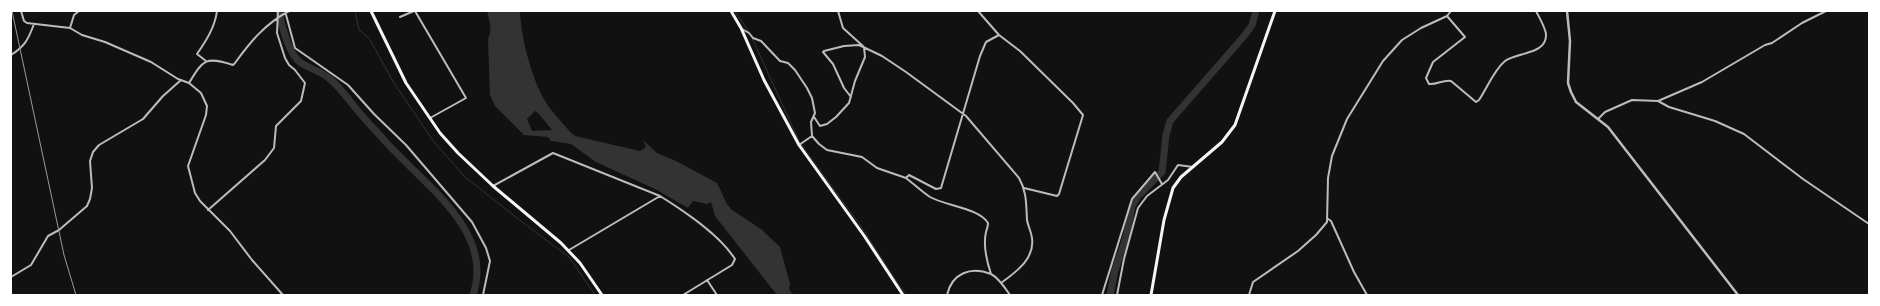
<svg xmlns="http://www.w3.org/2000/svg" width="1880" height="306" font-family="'Public Sans',sans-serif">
<rect width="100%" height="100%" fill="#111"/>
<path fill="#333" fill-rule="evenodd" d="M487,11H520C521,39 533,85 549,107C556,116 564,125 571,133L575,136L640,151L646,147L643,140L657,153L676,161L717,183L727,204L732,210L761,229L780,247L790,284L789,289L793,295H777L715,216L711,202L707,204L693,201L688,208L655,189L596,162L571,144L551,141L548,137L524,135L495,106L490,95L488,39C493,29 489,20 487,11ZM535,111L539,114L552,130L532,131L527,119Z"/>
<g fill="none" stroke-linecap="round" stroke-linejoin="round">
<path stroke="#333" stroke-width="1" d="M355,11L359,30L369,38L394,83L434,142L465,177L526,225L569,257L595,295
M735,11L749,32
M752,38L800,143L860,225L899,285L907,295
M943,295H949"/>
<path stroke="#333" stroke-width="7" d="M279,11C281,25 289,55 301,63C311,69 322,72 330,79C343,90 353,106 364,118C371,126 378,133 385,141C422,183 495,230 473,295
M1110,295L1115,270L1126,238L1132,206L1138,196L1162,172L1166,135L1170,121L1245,35L1252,25L1256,11"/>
<path stroke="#bcbcbc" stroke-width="2" d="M21,11L24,21L27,23L70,28L82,35L105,42L151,62L178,79L189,83L201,93L207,106L206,115L188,166L195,193L200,201L230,231L252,260L283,295
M285,11L295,48L348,85L374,114L406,145L472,222L486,248L490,261L483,295
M415,11L466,98L430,118
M978,11L999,35L1020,51L1073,103L1083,115L1059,194L1057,196L1024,188
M1447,16L1465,37L1433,62L1426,78L1429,84C1437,85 1444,79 1451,81L1476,102L1479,100C1487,88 1494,70 1505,61C1517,52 1547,55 1546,34C1545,27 1539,17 1536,11
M400,17L414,11
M70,28L74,15L79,11
M742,29L749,33L753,38L761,41L780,61L788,63L795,70L807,88L812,98L815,113L811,122L812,136L799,145
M11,55C25,46 28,40 34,24
M206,61L197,54C206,41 215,27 217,11
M189,83C203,60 205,56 233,65L235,63C251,41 265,24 289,11
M851,97L844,88L833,64L823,52L824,51L844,46L859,45L882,56L906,72L966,116L1019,178C1027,192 1026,204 1027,220C1028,226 1031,231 1032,238C1035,259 1016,272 1001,283
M1658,101L1702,82L1765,45L1772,43L1802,23L1826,11
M814,117L820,126L827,124L836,117L849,103L855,81L865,57L864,47L843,28L838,11
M1598,119L1605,112L1632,100L1658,101L1669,107L1715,121L1744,134L1803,179L1869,224
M812,136L819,144L827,150L862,157L877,168L906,178L909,175L936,189L941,188L980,56L986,42L999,35
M906,178C914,184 922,192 930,197C946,206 979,208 988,223C988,226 987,229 986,232C983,245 987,262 991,274
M493,186L553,153L660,196C684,211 719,234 735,259L732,265L683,295
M208,210L265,160L274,148L276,126L301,101L305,83L295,70L289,65L285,58L277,33L278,11
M1328,219L1331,221L1354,272L1367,295
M569,250L660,196
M11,277L31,265L48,236L59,230L87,206L90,199L92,188L90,161L93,152L99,145L143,119L163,96L181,80
M707,280L717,295
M947,295C952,273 971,266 991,274C997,277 1006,289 1010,295
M1102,295L1132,199L1155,172L1162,184
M1117,295L1124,259L1138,208L1147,196L1168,180L1178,165L1193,167
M1249,295L1253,282L1298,251L1316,235L1327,222L1328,178L1332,156L1347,119L1383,61L1402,40L1421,28L1447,16L1451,11"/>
<path stroke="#bcbcbc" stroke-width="2.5" d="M1567,11L1570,41L1568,83L1571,92L1576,102L1608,127L1738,295"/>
<path stroke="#f5f5f5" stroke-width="3" d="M371,11L406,83L440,133L458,153L493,186L561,243L580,263L602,295
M731,11L741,28L764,80L799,145L865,237L903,295
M1151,295L1164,220L1173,188L1181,177L1222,142L1235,125L1275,11"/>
<path stroke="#9a9a9a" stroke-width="1" d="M12,11L64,255L76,295"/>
</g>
<rect width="1880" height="306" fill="none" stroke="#ffffff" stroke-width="24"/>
</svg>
